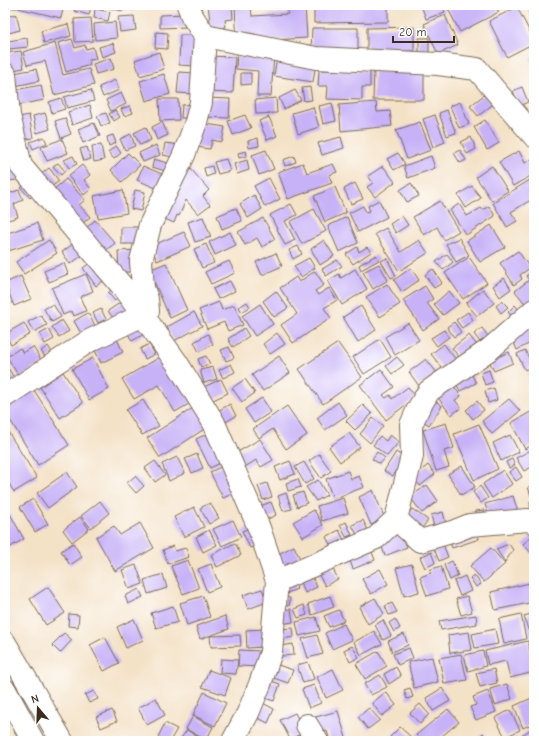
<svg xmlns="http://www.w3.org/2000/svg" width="539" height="746" font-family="'Comic Neue',sans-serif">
<rect width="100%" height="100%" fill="#fff"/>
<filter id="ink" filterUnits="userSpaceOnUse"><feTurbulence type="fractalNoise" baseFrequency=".025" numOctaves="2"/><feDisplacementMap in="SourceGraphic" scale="8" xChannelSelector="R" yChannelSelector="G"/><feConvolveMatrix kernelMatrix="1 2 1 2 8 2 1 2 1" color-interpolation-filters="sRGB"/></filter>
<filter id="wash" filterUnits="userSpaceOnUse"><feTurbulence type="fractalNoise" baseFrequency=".012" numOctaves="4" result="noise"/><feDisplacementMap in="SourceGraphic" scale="16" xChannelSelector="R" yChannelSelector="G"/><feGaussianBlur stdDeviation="0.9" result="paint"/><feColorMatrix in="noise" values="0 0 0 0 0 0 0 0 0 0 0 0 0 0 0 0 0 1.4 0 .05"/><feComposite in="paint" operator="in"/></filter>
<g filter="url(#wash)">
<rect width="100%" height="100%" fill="#f4e2c7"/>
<g id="blocks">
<path fill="#c8b2f7" d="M5,5H17V8L5,7Z
M19,5H64L61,18L18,8Z
M76,5L91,7L89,15L74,11Z
M97,5H124L123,11Z
M131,5H155V6L132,10Z
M208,5H232L233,19L225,20L226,27L211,29Z
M288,5H305L307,38L237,42L235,8L251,7L252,16L288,14Z
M314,5H388V22L314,23Z
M421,5H442L445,12L426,19Z
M455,5H495L499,12L460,32L448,9Z
M525,5H534V19Z
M517,7L534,40V43L507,57L489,21Z
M95,9L110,12L108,21L94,18Z
M16,14L20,30L5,34V17Z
M186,14L187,27L160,28V15Z
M445,15L458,45L438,54L424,24Z
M134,16L136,30L120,32L118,17Z
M91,18L93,41L75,42L74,19Z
M115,22L117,38L95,40L94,24Z
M68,24L71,36L44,43L41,31Z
M414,27V51L367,52V28Z
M312,28H358V51H311Z
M156,32L168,33L167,49L155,48Z
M180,35H196L195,66L179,65Z
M27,38L28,47L9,49L8,41Z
M419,38H429V54L419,53Z
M72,39L75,48L85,45L86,49L93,47L96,59L89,60L90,65L66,72L58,43Z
M55,43L63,75L89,69L94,85L54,95L45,61L27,65L23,52Z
M113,43L116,52L102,57L99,47Z
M21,51L24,68L8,71L5,53Z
M159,52L164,69L140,76L135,60Z
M237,52L274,55L271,96H257L258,71L236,69Z
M207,56L235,57L233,93L205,92Z
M534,56V66L530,59Z
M277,57L316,63L313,82L274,76Z
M111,58L114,69L96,74L93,64Z
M36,69L39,81L10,87L8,74Z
M319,70L370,71V87H362V100L327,99L328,86H318Z
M374,71L424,72V100H373Z
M179,72L195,73L193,94L177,93Z
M241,73H251V84L241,85Z
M164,74L170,94L146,101L140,81Z
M115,80L119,90L103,97L99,87Z
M41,85L44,100L13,106L10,91Z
M310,87L312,100L304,101L302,88Z
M522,87L528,102L519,106L513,91Z
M91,90L94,101L67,108L64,97Z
M295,90L301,100L284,109L279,98Z
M121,93L126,104L111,111L106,100Z
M484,95L492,105L478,116L470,106Z
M61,98L65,109L52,113L49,102Z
M206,98L230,99L229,118L205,117Z
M276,98L277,113L256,114L255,100Z
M159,99H178L179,120L160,121Z
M376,102L377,112L390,111L392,126L341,131L339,105Z
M460,102L469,124L459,128L450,106Z
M332,103L336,121L323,124L319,106Z
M193,104V118H181L182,105Z
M90,105L93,118L72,125L68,112Z
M130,106L133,113L124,116L121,109Z
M313,107L319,127L298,134L292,113Z
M115,110L120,117L114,121L109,114Z
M447,110L456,133L447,136L439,113Z
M45,113L50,129L37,133L33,116Z
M106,113L110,123L101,126L97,116Z
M29,115L33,138L19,140L14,118Z
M245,115L251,128L233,135L228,121Z
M435,115L445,142L433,147L423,119Z
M269,117L277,136L267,140L259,121Z
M65,118L71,134L61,138L55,121Z
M485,120L499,143L487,150L474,127Z
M162,122L168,135L157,140L152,127Z
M420,122L431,150L407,159L396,130Z
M94,123L100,136L83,143L78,129Z
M200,123L225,127L222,142L212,140L210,149L196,147Z
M146,127L151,140L140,145L134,133Z
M131,134L135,146L125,150L120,139Z
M113,135L116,143L109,146L107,137Z
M44,137L47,143L33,149L30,142Z
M341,137L344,148L322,155L318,143Z
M471,137L476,149L467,154L461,142Z
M258,138L259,146L249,148L248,141Z
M62,139L68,153L47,161L41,147Z
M165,143L180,145L177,158L163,155Z
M101,145L104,160L94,162L92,146Z
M156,145L160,155L143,162L139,153Z
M116,146L121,153L114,159L108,152Z
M87,147L91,159L84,161L80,149Z
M266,150L274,169L259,175L252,155Z
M460,150L466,160L460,163L454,153Z
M246,151L247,156L239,158L238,153Z
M519,151L525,163L532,159L534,162V174L513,186L499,162Z
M128,153L140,165L122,182L111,170Z
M398,153L405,164L394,170L387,159Z
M73,156L77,164L69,168L64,160Z
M294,156L296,162L285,166L283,160Z
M431,156L435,168L408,178L404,166Z
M154,159L174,165L172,173L152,167Z
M226,159L230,171L218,174L214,162Z
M247,160L249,170L237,174L234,164Z
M58,163L65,171L61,175L53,166Z
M303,163L307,173L333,164L337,172L329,175L332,183L288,199L278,172Z
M82,165L90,175L84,180L91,189L84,195L68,176Z
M143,166L169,177L163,191L137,180Z
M212,166L214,174L206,177L204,168Z
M383,166L395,182L375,197L367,187L373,183L368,176Z
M492,166L508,191L492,201L476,177Z
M49,168L59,181L46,191L36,178Z
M18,169V180L5,181V170Z
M191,169L209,190L203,196L210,205L198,214L186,200L179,216L177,215L174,223L165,219L163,225L158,223L176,181Z
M269,178L280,199L265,207L254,186Z
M533,178L534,208L529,201L511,212L517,221L507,227L493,203Z
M66,179L85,200L79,205L90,217L80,226L47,195Z
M28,182L37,192L30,198L21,188Z
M355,183L363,199L351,204L344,189Z
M411,183L419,196L407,202L400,190Z
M472,186L481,198L466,208L458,195Z
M335,187L346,213L325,222L314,196Z
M19,190L23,200L14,204L18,217L5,221V195Z
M123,190L127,213L98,218L94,196Z
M135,190L145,192L141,211L131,209Z
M254,195L262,209L248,218L240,204Z
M379,200L387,217L358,232L349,213L363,206L366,212L370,211L368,206Z
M440,201L459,231L444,240L437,227L424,235L413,217Z
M291,204L297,215L285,221L295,240L285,245L270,215Z
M459,204L467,216L481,208L483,210L489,206L495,216L466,235L450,210Z
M236,208L242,221L222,229L217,216Z
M314,209L326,231L302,244L290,222Z
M402,216L408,225L396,233L390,224Z
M203,217L211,237L195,242L188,222Z
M347,217L358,243L339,252L328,226Z
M263,218L275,239L262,247L257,238L245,245L238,232Z
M95,220L115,243L105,251L85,229Z
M37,223L43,240L5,252V234Z
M491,225L505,247L480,262L467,241Z
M121,227H139V244H121Z
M386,228L401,252L419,240L428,253L399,271L375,234Z
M184,232L191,246L157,261L151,246Z
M230,232L236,245L215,255L209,242Z
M459,238L469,255L456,262L446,244Z
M49,240L57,253L24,274L16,262Z
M324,240L334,256L320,265L311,249Z
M74,243L83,255L70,264L62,252Z
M206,244L214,263L202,268L194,249Z
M298,246L302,254L293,259L289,250Z
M357,247L359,252L367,247L371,252L353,264L346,254Z
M136,250L137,272H119L118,251Z
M518,251L530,268L520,275L522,279L514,285L500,263Z
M276,253L282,266L262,275L256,262Z
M447,254L453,262L443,270L436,262Z
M376,255L379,260L361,270L359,265Z
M469,257L487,283L463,299L445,273Z
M309,258L315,268L301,277L294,266Z
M387,258L396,276L391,278L381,261Z
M95,259L108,278L96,286L83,268Z
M337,260L342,266L326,276L322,269Z
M229,261L235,273L211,284L205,272Z
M64,263L68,274L49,282L44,271Z
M166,263L187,310L170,318L149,270Z
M379,264L388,280L373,289L363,272Z
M411,268L419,280L402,292L394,280Z
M355,269L367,289L342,305L328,281L339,274L341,278Z
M433,269L442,283L434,288L425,275Z
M534,270V300L527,306L515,291L529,280L526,276Z
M315,271L324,285L315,291L318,295L329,288L337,300L324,308L331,318L293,343L281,325L297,314L280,288L296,277L299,282Z
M86,274L93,291L80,297L86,311L74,316L72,311L63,315L52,288Z
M21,276L31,299L14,306L5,283Z
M504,278L511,289L500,297L493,286Z
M230,281L235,291L218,299L213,289Z
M387,284L400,304L380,317L366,297Z
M425,286L433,299L427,303L439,319L423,330L403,300Z
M114,287L121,295L115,301L108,293Z
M483,289L494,303L477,316L466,303Z
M276,291L288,308L274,317L263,301Z
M449,291L459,303L443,315L434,304Z
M124,300L133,312L117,323L108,311Z
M502,301L508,307L501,313L496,306Z
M219,302L222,310L234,305L243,325L228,331L224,322L207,329L199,310Z
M247,302L250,307L242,312L239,307Z
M53,304L61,317L52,322L44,309Z
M260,304L273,324L255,336L242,316Z
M515,305L519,310L513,317L508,312Z
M361,306L376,330L358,342L343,317Z
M101,309L106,319L98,323L93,313Z
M194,312L202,326L174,341L167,327Z
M468,312L473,320L462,328L456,320Z
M88,313L97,329L83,337L74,321Z
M41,315L47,325L34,332L28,322Z
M534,319V341L517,350L511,336Z
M62,320L69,331L59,337L52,327Z
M139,322L146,333L132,341L126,330Z
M454,322L461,332L454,337L447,327Z
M24,323L30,334L11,345L5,334Z
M408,323L419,340L395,355L385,337Z
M244,328L249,336L233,347L228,339Z
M482,328L488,336L480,342L474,334Z
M49,329L54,339L45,344L40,334Z
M444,330L449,337L437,346L431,338Z
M114,333L123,352L101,363L92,344Z
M277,333L285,344L270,354L263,344Z
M208,334L213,344L199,352L194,342Z
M469,335L479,348L462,361L452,348Z
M380,339L391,357L364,374L353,357Z
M338,343L362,377L323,404L299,369Z
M149,344L155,354L145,359L140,349Z
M444,344L456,360L443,369L431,354Z
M48,346L53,354L47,359L41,351Z
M33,347L43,363L20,378L7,357L20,348L23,353Z
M229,347L234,358L226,361L221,350Z
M525,350L533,366L525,370L517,354Z
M509,352L513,363L494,371L489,361Z
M162,356L194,401L175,412L159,385L134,399L122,379Z
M206,356L210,364L201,367L198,359Z
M279,356L290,373L263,391L252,375Z
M397,357L404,365L392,374L386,366Z
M93,358L109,389L89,400L72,369Z
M426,359L437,373L419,386L409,372Z
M231,364L235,372L223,378L219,370Z
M213,367L217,379L204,383L200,370Z
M8,368L17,382L5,390V370Z
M381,369L394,387L383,395L386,398L390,395L392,399L408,387L416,397L386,420L360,385Z
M489,370L493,382L485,385L481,373Z
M534,371V388L528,374Z
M63,372L83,403L60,418L40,387Z
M471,373L476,383L460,391L455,381Z
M221,379L228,393L211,401L204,387Z
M245,379L255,393L242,402L232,388Z
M452,384L461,396L455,400L461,408L451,415L436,395Z
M32,387L69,445L38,465L5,412V404Z
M494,388L497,400L488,403L485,391Z
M262,398L271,412L254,423L245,409Z
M509,399L520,411L492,434L482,421Z
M143,400L159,426L142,435L126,410Z
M434,400L442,406L429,425L420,419Z
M477,401L484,410L473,419L466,410Z
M338,402L347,415L325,430L317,418Z
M230,404L236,416L222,424L216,412Z
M363,405L372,414L355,430L346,421Z
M196,406L209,426L160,458L147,438Z
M287,406L307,435L286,449L273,429L259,438L253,429Z
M534,410V444L525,449L511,423Z
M373,418L383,426L370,443L360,434Z
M446,423L454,448L444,451L449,467L436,471L423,430Z
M479,424L498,469L474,480L454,434Z
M5,427L37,478L14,492L5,477Z
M209,433L222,462L210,468L196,439Z
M349,433L360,447L340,462L329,447Z
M390,435L399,442L387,456L373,445L380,436L386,441Z
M510,435L519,452L501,461L493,443Z
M260,439L273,460L261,467L256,460L245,467L236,453Z
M531,450L534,455V466L524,471L516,458Z
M377,452L385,458L380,464L372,459Z
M396,452L405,458L393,476L384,471Z
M197,454L203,468L192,473L185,459Z
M319,454L331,471L321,478L309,461Z
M177,457L185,473L169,481L162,464Z
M512,459L515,465L509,468L506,462Z
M155,461L165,475L155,482L145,468Z
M290,461L295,474L280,480L275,467Z
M304,462L314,479L305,484L295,467Z
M428,465L435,474L420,486L413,477Z
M223,466L236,492L223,498L210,472Z
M462,466L475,487L461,495L448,474Z
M516,467L522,477L516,481L509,472Z
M503,470L512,484L492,498L483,484Z
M348,471L351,479L359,476L364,487L333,499L326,479Z
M67,472L77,487L48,508L37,493Z
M135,476L144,486L136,493L127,483Z
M298,479L301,487L288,491L286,483Z
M318,480L327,495L316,501L306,487Z
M267,483L272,497L263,500L258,486Z
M427,485L438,501L422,513L410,497Z
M534,485V495L531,496L528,487Z
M480,486L488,498L481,503L473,492Z
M373,490L385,519L371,525L359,497Z
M303,492L307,503L297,507L293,495Z
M286,493L292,509L283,511L278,496Z
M513,496L518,512L490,521L485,504Z
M343,498L348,513L322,521L317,506Z
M33,499L48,524L35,532L20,507Z
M100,501L109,513L91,528L81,516Z
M534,501V515H531L530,502Z
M271,502L276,515L266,520L260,506Z
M210,503L219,518L209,524L200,508Z
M194,507L204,527L184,537L174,517Z
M412,509L428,520L419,532L403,521Z
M314,510L323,525L303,537L293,522Z
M484,510L485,518L477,519L476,511Z
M443,512L447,528L435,531L431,515Z
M10,514L24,539L7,549L5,546V517Z
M80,517L89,529L72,542L63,530Z
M233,520L241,537L222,546L213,529Z
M363,520L369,532L358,537L352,525Z
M346,522L352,535L346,537L340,525Z
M140,523L154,548L115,571L96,537L114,526L120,535Z
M252,527L260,544L250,548L242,531Z
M476,528L479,539L452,548L448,537Z
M209,530L217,545L203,552L196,537Z
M339,530L347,546L334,552L326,537Z
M401,533L407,547L385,556L380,541Z
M532,536L534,538V556L523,544Z
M442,542L448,557L439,561L433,546Z
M73,543L82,557L70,565L61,551Z
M235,543L241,555L217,567L211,555Z
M509,544L513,550L505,562L496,549Z
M173,546L175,551L186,548L189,557L168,564L163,550Z
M294,546L301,561L281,570L274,556Z
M370,547L375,560L353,569L348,555Z
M491,548L505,564L484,582L470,566Z
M431,552L435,563L425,568L420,557Z
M188,560L199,588L183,594L171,566Z
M452,561L458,576L450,580L444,565Z
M330,563L338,579L325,586L316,570Z
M211,564L220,587L207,592L198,569Z
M412,564L419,592L404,596L396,568Z
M136,565L143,584L129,589L122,570Z
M441,566L448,589L427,596L420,577L431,573L429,570Z
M380,569L388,584L371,594L362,579Z
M163,574L167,588L148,594L144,580Z
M311,574L317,587L305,593L299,579Z
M474,575L481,584L476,587L470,578Z
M465,576L471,591L460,596L454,581Z
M295,582L297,589L285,594L282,586Z
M534,582V602L495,610L491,592Z
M48,587L65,613L46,625L30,599Z
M139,589L143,597L128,604L125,596Z
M262,589L267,602L248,609L243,595Z
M203,596L210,617L187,625L180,603Z
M330,596L334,607L312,615L308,604Z
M467,596L472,612L461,615L456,599Z
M282,597L290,598L289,606L281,605Z
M375,598L384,614L368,624L359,607Z
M392,603L397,612L389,615L385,606Z
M304,605L307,615L298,618L294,609Z
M173,606L178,622L156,628L151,613Z
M291,609L293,622L281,624L279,610Z
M339,610L344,621L329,627L324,616Z
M534,613V636L530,637L524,616Z
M69,614L79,615L78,627L68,626Z
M521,614L526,639L504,644L499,619Z
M476,615L477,624L441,630L439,621Z
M225,616L229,629L200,639L196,626Z
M316,617L320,631L299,636L296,622Z
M134,619L143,640L126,648L117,627Z
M395,619L400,628L394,632L389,623Z
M383,620L391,636L383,640L375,625Z
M344,624L352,640L332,649L325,633Z
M293,628L294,637L281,639L280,629Z
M263,629L264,647L247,648L246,630Z
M495,629L498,644L475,648L472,634Z
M374,631L382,644L361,655L354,642Z
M469,632L472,650L450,653L448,635Z
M64,633L72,640L60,653L52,645Z
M404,634L408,645L392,652L388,641Z
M240,635L241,646L211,647L210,636Z
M317,635L323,654L308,658L302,639Z
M105,637L119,663L104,671L90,645Z
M528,641L534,672L510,678L506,661L488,665L485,651Z
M293,644L294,655L282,656L281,646Z
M352,646L359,657L350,662L344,650Z
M409,648L413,658L398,665L393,654Z
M239,650L262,651L261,667L238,666Z
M378,651L387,666L365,679L356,664Z
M483,651L486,666L468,671L464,655Z
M461,654L467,680L444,684L439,658Z
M432,657L438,682L414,688L408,662Z
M221,659L238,660L236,674L220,673Z
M308,662L314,679L303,683L297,665Z
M275,664L293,670L288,683L271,677Z
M396,667L401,676L389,684L384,674Z
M333,669L343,690L326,698L317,677Z
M494,669L497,683L480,687L476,673Z
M209,670L231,678L225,695L202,687Z
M380,675L387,687L371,695L364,684Z
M268,680L280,684L274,701L262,697Z
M507,684L512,699L495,705L490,689Z
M314,685L321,703L309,708L302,689Z
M410,688L413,697L407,699L404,690Z
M442,688L450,701L433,711L426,698Z
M94,691L98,699L89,703L85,695Z
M488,691L496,712L476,720L470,707L476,705L473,697Z
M204,692L226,703L215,726L193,715Z
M386,692L396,705L382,716L372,703Z
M534,697V723L523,728L514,706Z
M156,698L165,715L147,725L138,708Z
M261,702L274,709L268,723L254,716Z
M420,704L429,714L420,724L410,713Z
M369,708L380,720L368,729L358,717Z
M448,709L459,722L436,741H422L416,735Z
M112,710L117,721L101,728L96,717Z
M510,710L520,730L505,737L495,718Z
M338,711L347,741H330L327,731L317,734L312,718Z
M295,713L305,732L290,739L280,720Z
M193,716L213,727L206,740L186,729Z
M165,723L177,729L170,741H166L158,737Z
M400,727L413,739L410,741H395L390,737Z
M187,730L204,741H179Z
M529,730L534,737V741H523L520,737Z
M483,733L491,741H475Z
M516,737L519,741H510Z"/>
</g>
</g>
<g filter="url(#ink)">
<use href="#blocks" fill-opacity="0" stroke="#7c6a59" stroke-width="1"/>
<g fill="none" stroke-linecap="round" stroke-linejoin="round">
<g stroke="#7c6a59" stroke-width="24">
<path id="street" d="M205,36L316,58L438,64L477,69L534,136
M5,74L9,115L21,166L122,286L177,363L214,423L259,528L277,581L271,652L260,684L248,713L233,741
M5,396L89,341L143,315L148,311L147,299L143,288L141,261L150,225L184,155L196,122L201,102L205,36L192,16L188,5
M396,519L420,541L455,531L470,525L528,520L534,522
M277,581L376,538L396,519L412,456L411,425L418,409L429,391L490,349L534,310
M307,725L317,741"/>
</g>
<g stroke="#7c6a59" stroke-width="24">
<path id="secondary" d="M5,643L62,741
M5,690L33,741"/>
</g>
<use href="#street" stroke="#fff" stroke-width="22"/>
<use href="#secondary" stroke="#fff" stroke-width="22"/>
</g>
</g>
<rect width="539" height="746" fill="none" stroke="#fff" stroke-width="20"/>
<g transform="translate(38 708) rotate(341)" stroke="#ffffff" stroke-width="3" paint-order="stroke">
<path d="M0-3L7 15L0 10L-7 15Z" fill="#3b2a1e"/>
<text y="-6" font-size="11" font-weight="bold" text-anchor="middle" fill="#3b2a1e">N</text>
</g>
<path d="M393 36v6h61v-6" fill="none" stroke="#3b2a1e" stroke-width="2"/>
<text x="399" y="36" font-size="12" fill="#3b2a1e" stroke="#ffffff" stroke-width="3" paint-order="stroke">20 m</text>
</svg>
